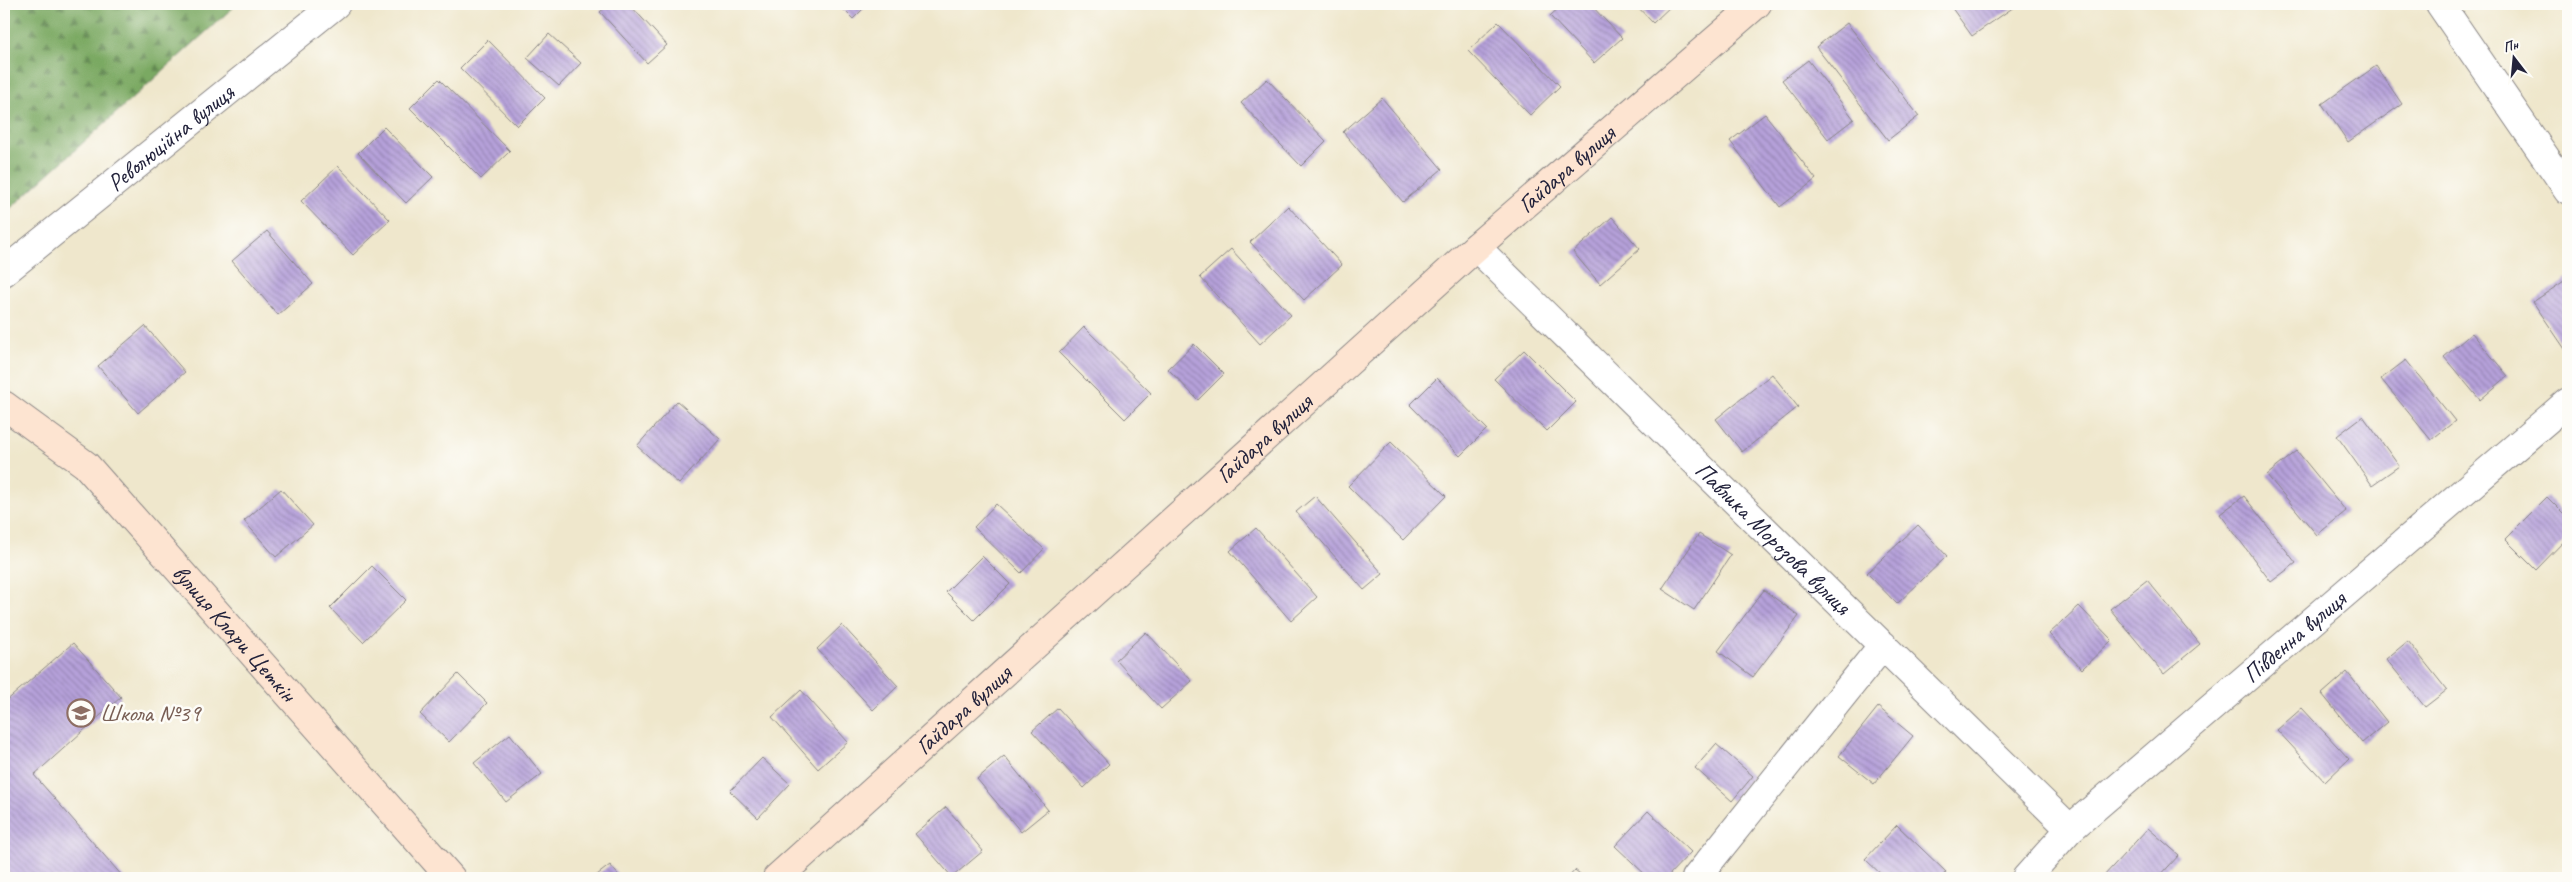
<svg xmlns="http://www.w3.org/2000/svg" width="2572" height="882" font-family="Caveat,sans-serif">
<defs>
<pattern id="forest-firs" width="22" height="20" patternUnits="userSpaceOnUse" patternTransform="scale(1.25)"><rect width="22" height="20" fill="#7aa962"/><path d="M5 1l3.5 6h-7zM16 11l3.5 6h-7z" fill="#648952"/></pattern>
<pattern id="building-back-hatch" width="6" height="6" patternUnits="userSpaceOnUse" patternTransform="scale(1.25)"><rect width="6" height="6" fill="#b6a1da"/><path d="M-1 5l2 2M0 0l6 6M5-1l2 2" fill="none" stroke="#9483b2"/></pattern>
</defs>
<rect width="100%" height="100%" fill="#fdfcf7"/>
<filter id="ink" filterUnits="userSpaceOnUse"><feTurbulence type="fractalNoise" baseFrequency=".02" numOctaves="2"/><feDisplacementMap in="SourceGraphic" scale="10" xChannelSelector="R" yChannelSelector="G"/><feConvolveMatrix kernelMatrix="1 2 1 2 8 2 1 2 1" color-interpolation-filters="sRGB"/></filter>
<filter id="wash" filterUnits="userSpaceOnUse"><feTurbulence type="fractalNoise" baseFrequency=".0096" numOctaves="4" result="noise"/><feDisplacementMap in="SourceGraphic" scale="20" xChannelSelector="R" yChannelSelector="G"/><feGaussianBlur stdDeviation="1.12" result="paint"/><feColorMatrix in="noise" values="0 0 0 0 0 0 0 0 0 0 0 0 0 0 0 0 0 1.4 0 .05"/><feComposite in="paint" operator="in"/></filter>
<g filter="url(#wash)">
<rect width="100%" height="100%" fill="#efe7cc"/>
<path fill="url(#forest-firs)" stroke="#4e664e" d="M4,4H237L4,214Z"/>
<g id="blocks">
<path fill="url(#building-back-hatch)" d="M609,4H629L667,45L647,63L600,12Z
M838,4H868L853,19Z
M1563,4H1590L1622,38L1594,63L1550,16Z
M1635,4H1673L1653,23Z
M1949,4H2011L2014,7L1972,36Z
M1498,22L1560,86L1530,115L1468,51Z
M1847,23L1919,116L1888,140L1816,47Z
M549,34L581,63L559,86L527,58Z
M488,40L545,98L517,126L460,68Z
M1808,60L1854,119L1828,139L1782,80Z
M2376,66L2402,104L2348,142L2322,104Z
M439,79L510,151L481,179L410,108Z
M1267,79L1326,141L1301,166L1241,103Z
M1382,98L1442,169L1403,202L1343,132Z
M1765,114L1816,179L1780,207L1730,141Z
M384,127L433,177L406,203L358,153Z
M338,166L390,220L353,255L301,201Z
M1288,206L1342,265L1304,300L1250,242Z
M1612,217L1640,249L1600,284L1573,252Z
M267,231L313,284L278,315L232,261Z
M1231,249L1291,315L1260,344L1200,277Z
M2567,279L2568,351L2567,352L2533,302Z
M145,326L185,372L138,413L98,366Z
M1084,327L1151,393L1125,419L1059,353Z
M2472,333L2508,376L2480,400L2444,357Z
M1194,344L1224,374L1198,400L1168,369Z
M1524,350L1576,402L1547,431L1494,379Z
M2406,360L2455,421L2431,440L2381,379Z
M1772,374L1798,407L1742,452L1716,419Z
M1437,378L1487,429L1460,456L1410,405Z
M677,401L720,439L679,484L637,446Z
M2363,416L2399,466L2372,485L2337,436Z
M1391,442L1446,496L1403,540L1348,486Z
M2297,451L2346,511L2317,535L2267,475Z
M281,489L313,525L276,557L244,521Z
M1315,496L1383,574L1364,590L1296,512Z
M2244,496L2296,563L2271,582L2220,514Z
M2547,497L2568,518V537L2536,570L2505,539Z
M996,504L1044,549L1021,573L974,527Z
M1918,525L1947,556L1897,604L1867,573Z
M1256,528L1317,597L1291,621L1230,551Z
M1699,534L1731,555L1694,610L1662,589Z
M982,556L1010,584L974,620L946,592Z
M372,566L406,600L363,642L330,608Z
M2147,580L2200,644L2164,674L2110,609Z
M1764,590L1799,616L1753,677L1718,651Z
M2079,606L2112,640L2082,669L2049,634Z
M842,625L898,686L873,710L817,649Z
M1146,632L1192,681L1161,709L1116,660Z
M2408,641L2447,690L2425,707L2386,659Z
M73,643L121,697L34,775L124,878H14L4,867V703Z
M2347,672L2387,722L2362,743L2322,694Z
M458,674L487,703L449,742L420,714Z
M801,690L848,742L818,769L772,717Z
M1878,707L1913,736L1874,784L1839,756Z
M1058,708L1109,764L1084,788L1032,731Z
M2302,708L2349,759L2325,782L2277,730Z
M510,734L542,774L506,802L474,763Z
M1716,744L1753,776L1732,801L1695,768Z
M1004,756L1048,810L1021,832L977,779Z
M762,758L790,784L758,818L730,791Z
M946,807L983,851L952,877L915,834Z
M1648,811L1691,852L1666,878H1649L1615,846Z
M1897,825L1946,872L1941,878H1885L1865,859Z
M2148,828L2179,855L2158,878H2102Z
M610,865L621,878H593Z
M1575,870L1585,878H1568Z"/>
</g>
</g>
<g filter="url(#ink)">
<use href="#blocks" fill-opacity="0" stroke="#888484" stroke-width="1"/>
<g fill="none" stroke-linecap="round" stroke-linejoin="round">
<g stroke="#888484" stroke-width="30">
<g id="street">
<path d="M2440,4L2568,190"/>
<path id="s1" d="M1476,247L2070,829"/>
<path id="s2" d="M4,272L336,4"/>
<path d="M1696,878L1883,645"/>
<path id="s3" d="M2026,878L2070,829L2568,402"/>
</g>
</g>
<g stroke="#888484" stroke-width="30">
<g id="secondary">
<path id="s4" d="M4,405L86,465L451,878"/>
<path id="s5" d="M777,878L1476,247L1757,4"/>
</g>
</g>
<use href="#street" stroke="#fff" stroke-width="28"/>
<use href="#secondary" stroke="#fde4d1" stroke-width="28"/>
</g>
</g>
<defs>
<g id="school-ring" transform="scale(1.4375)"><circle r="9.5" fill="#fdfcf7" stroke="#8d6e63" stroke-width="1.5"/><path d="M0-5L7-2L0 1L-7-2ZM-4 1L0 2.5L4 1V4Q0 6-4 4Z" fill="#8d6e63"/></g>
</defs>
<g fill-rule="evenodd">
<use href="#school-ring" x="81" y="713"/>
</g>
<g text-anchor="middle" stroke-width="5" stroke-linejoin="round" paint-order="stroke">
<g font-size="24" fill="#22223b" stroke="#fdfcf7">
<text dy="8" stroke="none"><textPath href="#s2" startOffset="214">Революційна вулиця</textPath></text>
<text dy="8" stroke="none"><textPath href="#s5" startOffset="1061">Гайдара вулиця</textPath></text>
<text dy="8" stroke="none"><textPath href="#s5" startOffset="656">Гайдара вулиця</textPath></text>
<text dy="8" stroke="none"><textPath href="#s1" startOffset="416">Павлика Морозова вулиця</textPath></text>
<text dy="8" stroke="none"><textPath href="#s4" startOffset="326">вулиця Клари Цеткін</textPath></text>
<text dy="8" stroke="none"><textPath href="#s3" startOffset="361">Південна вулиця</textPath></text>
<text dy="8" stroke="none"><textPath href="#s5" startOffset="251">Гайдара вулиця</textPath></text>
</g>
<g font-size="24" fill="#785e54" stroke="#fdfcf7" text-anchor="start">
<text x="100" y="721">Школа №39</text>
</g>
</g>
<rect width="2572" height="882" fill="none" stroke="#fdfcf7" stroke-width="20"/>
<g transform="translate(2514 58) rotate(344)" stroke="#fdfcf7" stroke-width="4" paint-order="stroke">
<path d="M0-4L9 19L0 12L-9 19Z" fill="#22223b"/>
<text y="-8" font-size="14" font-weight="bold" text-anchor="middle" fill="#22223b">Пн</text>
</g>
</svg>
